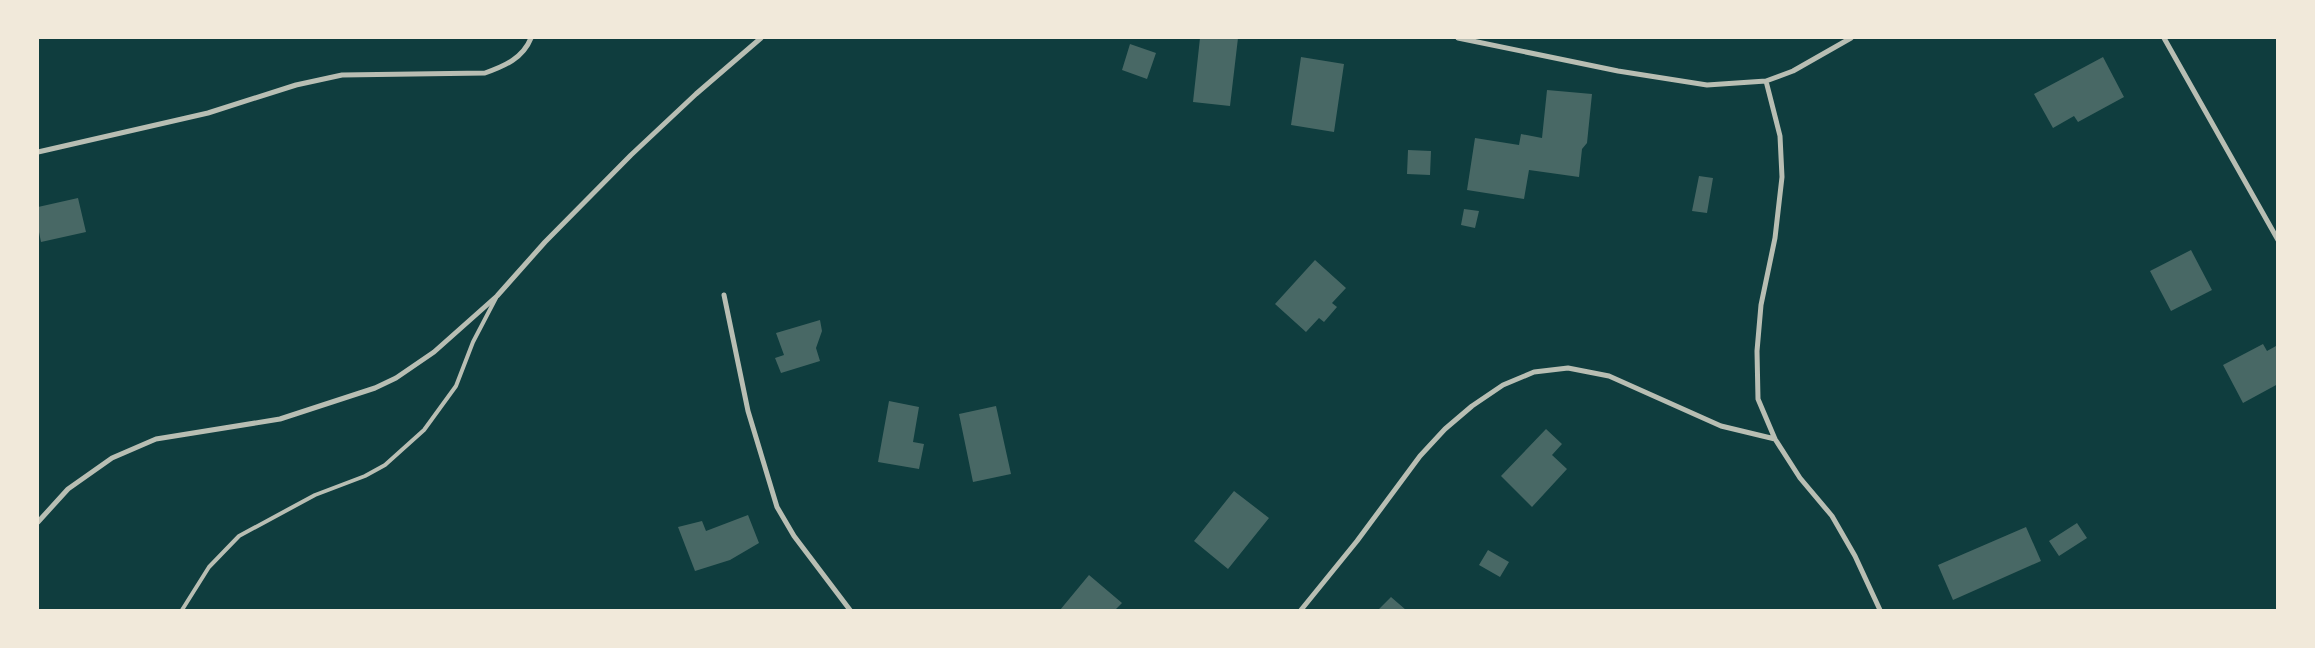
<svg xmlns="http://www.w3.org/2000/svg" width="2315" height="648" font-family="'Public Sans',sans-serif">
<rect width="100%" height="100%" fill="#0f3d3e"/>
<path fill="#486865" d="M1200,38H1238L1230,106L1193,102Z
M1130,44L1156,53L1147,79L1122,70Z
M1301,57L1344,64L1334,132L1291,125Z
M2103,57L2124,97L2078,122L2074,116L2053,128L2034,94Z
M1547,90L1592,94L1587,143L1582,149L1579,177L1529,170L1524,199L1467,190L1475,138L1519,145L1521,134L1542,138Z
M1408,150L1431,151L1430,175L1407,174Z
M1699,176L1713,178L1707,213L1692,211Z
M78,198L86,232L41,242L38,227V207Z
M1464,209L1479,211L1475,228L1461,225Z
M2191,250L2212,290L2171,311L2150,271Z
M1315,260L1346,288L1332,303L1337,307L1324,322L1319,318L1306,332L1275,304Z
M820,320L822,331L816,348L820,361L781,373L775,358L784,355L776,333Z
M2263,344L2267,351L2276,346L2278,349V384L2243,403L2223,365Z
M889,401L919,407L913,442L924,444L919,469L878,462Z
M996,406L1011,474L973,482L959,414Z
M1546,429L1562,444L1552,455L1567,469L1532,507L1501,476Z
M1234,491L1269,518L1228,569L1194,541Z
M748,515L759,543L730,560L695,571L678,527L702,521L706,531Z
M2077,523L2087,538L2059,556L2049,541Z
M2026,527L2041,561L1953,600L1938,565Z
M1488,550L1509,562L1500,577L1479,565Z
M1089,575L1122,603L1115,610H1060Z
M1391,597L1406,610H1378Z"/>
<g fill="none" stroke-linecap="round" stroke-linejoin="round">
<path stroke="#b8beb3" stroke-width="4" d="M182,610L209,567L239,536L315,495L365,476L385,465L424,430L456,386L473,342L496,298"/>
<path stroke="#b8beb3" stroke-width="5" d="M1458,38L1618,71L1707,85L1766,81L1780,136L1782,177L1775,238L1761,305L1757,351L1758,399L1775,439L1800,478L1832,516L1855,556L1880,610
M2164,38L2278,240
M1766,81L1793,71L1851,38
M38,152L208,113L296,85L342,75L485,73C505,66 523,58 531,38
M724,295L748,411L777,507L794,536L850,610
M38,522L68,489L112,458L156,439L280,419L375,388L396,378L434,352L497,296L545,242L631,155L696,94L761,38
M1301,610L1357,541L1420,456L1445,429L1472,406L1503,385L1534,372L1568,368L1609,376L1721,426L1775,439"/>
</g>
<rect width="2315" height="648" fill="none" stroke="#f1e9da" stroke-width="78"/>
</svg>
